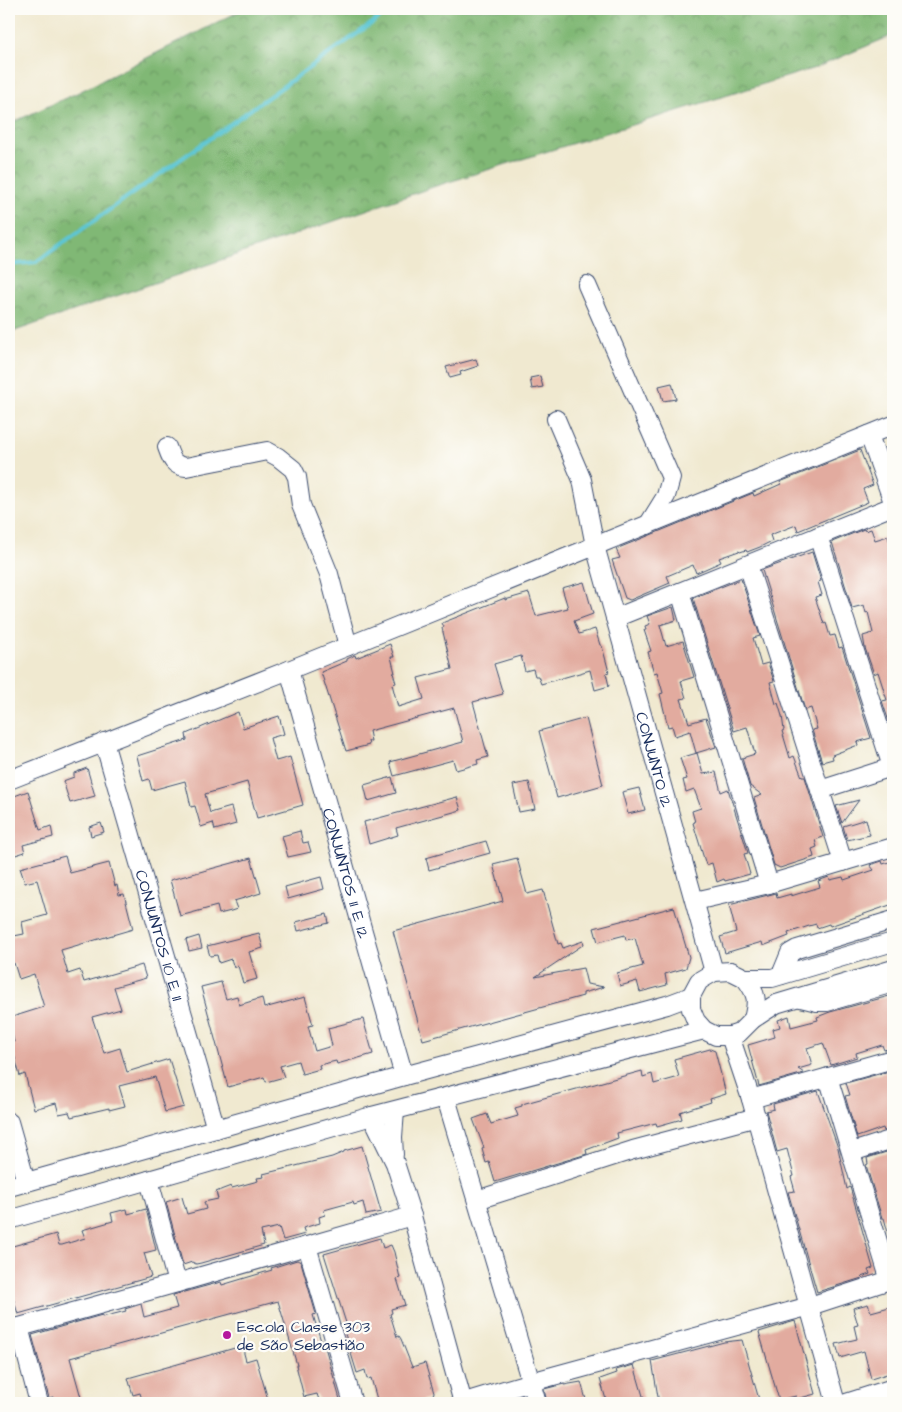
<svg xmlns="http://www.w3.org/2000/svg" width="902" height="1412" font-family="'Architects Daughter',sans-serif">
<defs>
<pattern id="forest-crowns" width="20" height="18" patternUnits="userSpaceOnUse" patternTransform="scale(1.25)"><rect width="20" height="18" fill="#80b874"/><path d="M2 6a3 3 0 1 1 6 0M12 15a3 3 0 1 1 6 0" fill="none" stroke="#689662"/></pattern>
</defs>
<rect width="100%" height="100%" fill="#fdfcf7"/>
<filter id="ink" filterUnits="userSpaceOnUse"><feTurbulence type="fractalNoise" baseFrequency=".02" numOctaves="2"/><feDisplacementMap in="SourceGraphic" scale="10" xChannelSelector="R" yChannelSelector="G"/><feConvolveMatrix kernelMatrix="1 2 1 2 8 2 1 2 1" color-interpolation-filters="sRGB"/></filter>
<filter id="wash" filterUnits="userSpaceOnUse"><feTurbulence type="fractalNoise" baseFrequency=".0096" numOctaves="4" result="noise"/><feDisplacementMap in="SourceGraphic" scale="20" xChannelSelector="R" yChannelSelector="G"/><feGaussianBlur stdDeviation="1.12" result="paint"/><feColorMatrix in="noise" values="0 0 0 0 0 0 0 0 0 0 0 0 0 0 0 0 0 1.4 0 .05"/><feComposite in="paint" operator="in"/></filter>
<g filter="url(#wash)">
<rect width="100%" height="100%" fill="#f0e9d0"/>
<path fill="url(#forest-crowns)" stroke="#4e7469" d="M244,9H893V35L815,68L436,186L9,333V124L79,92Z"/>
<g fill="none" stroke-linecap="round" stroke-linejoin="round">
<path stroke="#5bc6d5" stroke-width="4" d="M9,265L36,262L392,9"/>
</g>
<g id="blocks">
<path fill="#e2ab9f" d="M476,359L478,366L460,372L461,375L450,378L446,367Z
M540,376L543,387L532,389L530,378Z
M672,383L676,399L663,401L659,386Z
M860,450L873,485L863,489L868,502L798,531L796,525L770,535L772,541L760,547L747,552L746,550L740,552L739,551L719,558L721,562L696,573L693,565L667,576L670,583L630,600L625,598L612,560L620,558L616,549L753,493L754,496L781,484L780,482Z
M864,529L865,531L871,529L875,540L888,536L893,554V733L882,701L887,700L878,672L874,674L865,648L863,636L873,633L868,612L866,613L864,605L852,608L832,542Z
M812,552L821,581L818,582L822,595L815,597L824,624L826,623L830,636L835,635L839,648L842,647L871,738L857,742L858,745L832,755L833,759L822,762L812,730L817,729L811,708L805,710L762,570Z
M741,579L760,636L753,638L761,665L768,663L774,681L770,682L776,704L778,703L782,716L784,730L782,731L790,758L794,756L802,777H805L823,837L815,840L817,847L812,849L814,857L780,868L774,865L754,798L762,795L750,786L742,758L755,754L747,727L734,731L693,598Z
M584,582L593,614L574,621L579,634L595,629L600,645L602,646L609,672L606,673L609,686L595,690L590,670L541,684L538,676H535L533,669L525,671L521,656L494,664L503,694L473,702L488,757L477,760L478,764L456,770L453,760L394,776L390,762L463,742L454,708L369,731L371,741H368L369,745L346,751L321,672L347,661V659L355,655L356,658L390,644L394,657H391L395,673H393L396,683L392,684L398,707L424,699L418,678L452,669L442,628L444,627L442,623L505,598V600L529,593L536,616L568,608L562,588Z
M673,607L676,620L660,625L666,646L683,641L694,677L681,681L686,698L681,699L689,723L706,718L716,747L696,753L690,731L675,736L672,726L668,727L660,694L663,693L657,672L654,673L648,652L651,651L644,630H646L645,626L650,624L647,616Z
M238,712L243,728L279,716L284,734L270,738L276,761L290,757L303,805L257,818L247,782L205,794L210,813L231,807L236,824L215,830L213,823L201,827L195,806L191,807L185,781L152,790L149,779L143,781L137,756L187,740L186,734Z
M586,718L603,785L557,798L539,731Z
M697,753L703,774L716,772L721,792L728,789L748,853L744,854L750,874L725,881L724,879L717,882L712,863L706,865L693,823L695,822L692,811L701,808L694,789L686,792L683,780L687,779L680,758Z
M87,768L95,796L70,803L63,781L74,777V773Z
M392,777L396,793L368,801L364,785Z
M529,782L535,809L519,812L513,785Z
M639,788L645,810L628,814L622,792Z
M28,791L40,830L51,826L53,837L23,845L25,852L9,857V837L12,836L9,826V798Z
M457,797L461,810L396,828L398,835L369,844L364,822Z
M859,800L842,823L836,806Z
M866,819L870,835L847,840L843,826Z
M101,823L104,832L91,836L89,827Z
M300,831L303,843L308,842L311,852L288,857L282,836Z
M486,841L490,853L429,870L426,858Z
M65,856L70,873L109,863L115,886L117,885L119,895L124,894L133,929L61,950L68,974L80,970L84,982L142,965L146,978L114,987L121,1009L92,1017L104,1053L120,1048L127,1072L169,1059L184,1107L165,1112L155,1077L119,1086L125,1106L109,1110V1108L71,1117L69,1112L59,1114L56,1103L34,1109L25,1074L20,1076L11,1043L14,1042L9,1018L44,1007L34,974L19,979L14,963L9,964V937L24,934L22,922L47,915L37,880L25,883L20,868Z
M251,858L261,893L234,901L237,909L231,911L219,914L217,906L180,916L170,880Z
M517,858L527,894L543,890L558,944L561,943L563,948L583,941L584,944L535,977L583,968L587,984L604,987L583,993V996L423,1040L393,931L503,901L493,864Z
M882,861L883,864L893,861V904L830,926L829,924L817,928L816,924L809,926L788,933L789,936L763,946L762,942L725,953L720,937L736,932L729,905L776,893L777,898L791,894V896L820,887L818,881L829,877L830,880L843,877L844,880L874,870L870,865Z
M321,877L324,889L288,899L285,887Z
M674,907L689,957L686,968L665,974L667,985L640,992L637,981L620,986L617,973L643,966L635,938L626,940L625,935L598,942L594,928Z
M327,914L329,923L298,931L296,922Z
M259,933L263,948L249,952L257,979L243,983L238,966L234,968L231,959L219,963L217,955L210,956L207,946Z
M199,936L202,948L189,951L186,940Z
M221,982L226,999L237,996L239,1005L262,998L264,1008L305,997L313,1025L308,1026L315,1051L332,1046L328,1028L363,1019L373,1054L337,1064L336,1061L319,1065L320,1069L302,1074L298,1061L280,1066L284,1077L266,1082L264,1077L228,1087L201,987Z
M893,995V1047L884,1050L882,1045L856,1053L857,1057L831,1065L823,1043L807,1048L812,1065L798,1069L804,1073L759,1086L748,1045L775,1037L773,1029L780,1027L778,1020L789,1016L791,1027L818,1020L817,1017L830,1012Z
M710,1049L715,1051L726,1094L710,1099L711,1102L680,1112L682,1119L657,1126L656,1123L617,1133L618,1138L586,1150L587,1154L495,1182L489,1162L486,1163L482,1149L484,1148L473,1119L487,1114L491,1124L518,1116L515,1108L522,1106V1104L642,1071L643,1077L652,1074L654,1084L679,1077L674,1059Z
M893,1070V1129L884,1131L883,1128L857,1137L845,1096L850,1095L846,1083Z
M818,1091L838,1148L847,1189L850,1187L873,1268L868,1270L870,1274L861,1277L862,1278L817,1292L788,1192L795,1191L791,1177L794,1176L787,1149L777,1152L766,1111L774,1109L773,1104Z
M362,1146L381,1212L366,1215L363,1202L354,1205L353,1202L324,1210L325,1215L319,1217L320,1223L303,1228L305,1234L283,1240L279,1227L261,1231L264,1245L201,1263L196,1264L192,1262L183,1265L166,1202L182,1197L187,1214L206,1209L204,1202L218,1199L216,1192L223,1189L231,1186L232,1188L258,1181L257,1178L264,1177L263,1174L332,1157L344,1152V1151Z
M893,1150V1239L890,1240L884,1218H882L866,1165L868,1164L867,1158Z
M127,1209L128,1214L146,1209L156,1250L144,1253L151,1277L18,1314L13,1298L9,1299V1247L56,1234L59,1245H62L85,1238L82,1230L113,1221L111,1213Z
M380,1238L383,1248L391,1245L394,1252L400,1278L397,1279L405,1305L391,1309L392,1313L390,1314L397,1337L399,1336L401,1339L412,1367L425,1363L434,1393L430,1398L413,1403H378L371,1378L367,1379L365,1370L357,1373L345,1334L344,1324L346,1323L324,1254Z
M297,1260L301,1262L316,1314L313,1315L321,1341L323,1340L341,1403H320L317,1394L304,1397L296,1365H297L278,1301L70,1358L82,1401L73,1403H55L53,1397L49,1398L32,1335L102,1315V1317L126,1311L125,1309L141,1304L144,1317L177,1308L173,1295L221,1282L222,1285L272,1270L271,1268Z
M868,1304L871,1312L893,1306V1372L871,1379L864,1351L840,1358L836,1344L857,1339L854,1326L858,1325L853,1308Z
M795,1321L815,1394L797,1399L796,1396L779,1400L759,1332Z
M742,1340L760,1403H659L652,1361L724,1342Z
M242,1346L246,1361L256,1358L269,1403H248L247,1400L235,1403H143L140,1393L133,1395L128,1378Z
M634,1365L645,1403H607L600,1379L617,1373L616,1370Z
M581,1382L587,1403H547L544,1389L564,1384V1385Z"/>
</g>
</g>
<g filter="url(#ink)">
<use href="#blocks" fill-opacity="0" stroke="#3b4b6f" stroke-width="1"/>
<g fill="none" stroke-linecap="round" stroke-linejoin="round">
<g stroke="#3b4b6f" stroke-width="20">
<g id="minor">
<path d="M587,285L671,478L666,496L648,525"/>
<path id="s1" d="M556,419L582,480L595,546L714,972"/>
<path d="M869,435L893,502"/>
<path d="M167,447C171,458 173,466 186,467L267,451L278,457L293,469L297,477L301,505L329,574L348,646"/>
<path d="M818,536L893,770"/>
<path d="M748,565L843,862"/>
<path d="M680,592L769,884"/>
<path d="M615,618L893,506"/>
<path id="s2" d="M289,670L404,1076"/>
<path id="s3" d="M104,742L216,1129"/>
<path d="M9,780L289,670L893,425"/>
<path d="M820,790L892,767"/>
<path d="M695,901L769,884L893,847"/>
<path d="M893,942L772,978H745L731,971L714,972L699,981L691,996V1009L696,1021L704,1030L716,1036H730L739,1033L753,1019L776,1004L893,969"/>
<path d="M781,975L790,953L797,949L893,920"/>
<path d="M745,978C757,994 758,1000 753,1019"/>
<path d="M801,998L817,1002H827L893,983"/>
<path d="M730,1036L751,1099L836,1403"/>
<path d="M828,1077L890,1281"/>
<path d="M446,1098L537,1403"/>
<path d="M751,1099L893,1059"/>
<path d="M372,1116L395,1163L412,1216L463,1403"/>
<path d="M9,1122L26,1182"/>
<path d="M852,1152L893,1139"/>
<path d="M394,1155L393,1137L395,1111"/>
<path d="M149,1180L177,1283"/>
<path d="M9,1187L404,1076L667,1005L691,996"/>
<path d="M477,1200L633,1150L757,1117"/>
<path d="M9,1220L372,1116L704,1030"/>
<path d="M307,1246L353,1403"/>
<path d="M19,1327L39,1403"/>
<path d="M9,1330L177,1283L412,1216"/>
<path d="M461,1403L531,1382L810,1306L893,1279"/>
<path d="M846,1403L893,1388"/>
</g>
</g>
<use href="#minor" stroke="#fff" stroke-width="18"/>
</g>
</g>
<circle fill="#b5179e" stroke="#fdfcf7" stroke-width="2" cx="227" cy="1335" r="5"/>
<g text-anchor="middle" stroke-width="4.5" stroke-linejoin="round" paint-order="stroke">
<g font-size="16" fill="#1b2f5e" stroke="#fdfcf7">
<text dy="6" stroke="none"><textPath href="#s1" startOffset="355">CONJUNTO 12</textPath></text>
<text dy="6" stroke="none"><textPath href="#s2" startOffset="211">CONJUNTOS 11 E 12</textPath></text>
<text dy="6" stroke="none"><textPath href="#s3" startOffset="201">CONJUNTOS 10 E 11</textPath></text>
</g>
<g font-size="16" fill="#1b2f5e" stroke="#fdfcf7" text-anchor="start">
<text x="237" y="1332">Escola Classe 303<tspan x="237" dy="18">de São Sebastião</tspan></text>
</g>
</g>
<rect width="902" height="1412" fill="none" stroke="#fdfcf7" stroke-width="30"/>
</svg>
